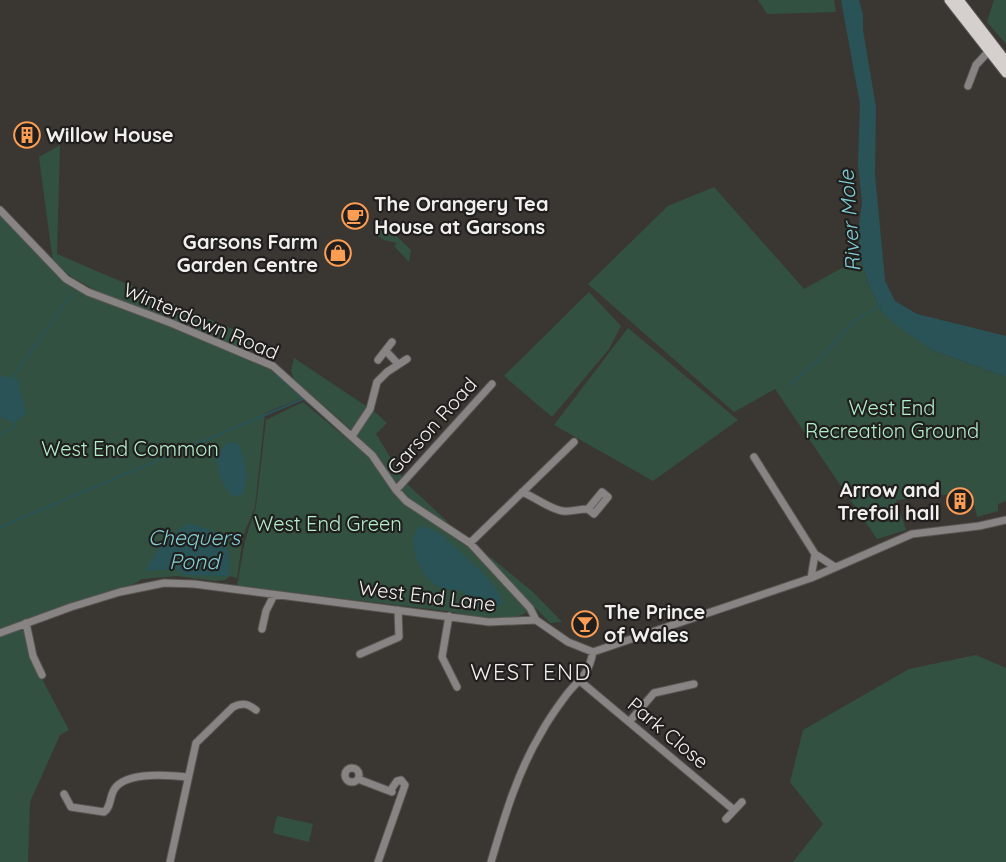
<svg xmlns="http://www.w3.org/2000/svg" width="1006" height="862" font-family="Quicksand,sans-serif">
<rect width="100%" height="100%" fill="#3a3733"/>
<path fill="#335140" d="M758,0H834L836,12L767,14Z
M994,0H1006V44L987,22Z
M60,145L57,254L244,334L252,345L251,351L247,352L103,294L73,278L53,262L39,157Z
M714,187L804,289L860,258L870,289L882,312L932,350L1006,377V501L998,504V511L977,517L971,490L954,494L896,500L906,530L877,539L775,389L734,412L588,284L668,206Z
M0,212L74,286L263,362L307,396L265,413L255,507L243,536L237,578L230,576L225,580L215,581L177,576L142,579L134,584L25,621L35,666L69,730L60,735L30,802L28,862H0Z
M381,221L411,250L409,262L394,246L397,243L384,240L374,234Z
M589,292L621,326L609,349L552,417L504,376Z
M628,328L738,420L653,481L554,425Z
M294,358L375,412L387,423L376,434L406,483L449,523C423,516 400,491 386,470C382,465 380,460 376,455C351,428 322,404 294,380L291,370Z
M303,402L375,462L395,491L468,544L524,606L527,612C509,625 468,615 447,611L237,586L245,541L256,507L266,420Z
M488,555L534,593L562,622L550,623L496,566Z
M976,655L1006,668V862H793L823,824L790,782L803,730L909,669Z
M277,816L313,824L309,842L273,833Z"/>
<path fill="#295356" d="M841,0H859L863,15V30L876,107L875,174L885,281L895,301L917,314L1006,336V377L932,350L896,325L882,312L870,289L859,254V224L862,203L858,164L860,104Z
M0,376L18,379L26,413L15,423L0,417Z
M229,442L239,444C245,461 250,475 244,493L238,496H232C219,480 208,457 229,442Z
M186,524C218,527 235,543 228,576L183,575L176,569L145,571L162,543Z
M421,526C442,530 452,545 467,558C482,572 496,583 503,603C482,618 474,603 460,590C450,590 441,589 433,583C419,573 404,538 421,526Z"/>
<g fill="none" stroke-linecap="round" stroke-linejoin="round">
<path stroke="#295356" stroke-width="2" d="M276,375L333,424
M12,378L71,295
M789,385L822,357L853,322L881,305
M0,435L15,426V423
M0,527L303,399"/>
<g stroke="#575551" stroke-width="9">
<path id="minor" d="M968,86L976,65L989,51
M0,210L66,279L88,292L171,323L273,366L372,455L396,490L406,501L470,543L530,608L536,620
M386,351L398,364
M378,360L392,342
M352,436L370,409L377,382L387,372L407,359
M754,457L815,554L835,567
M396,490L492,384
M522,492C535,497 551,510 563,511C571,512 579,509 588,509L602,492L608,497L594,514L588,509
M470,543L574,442
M811,578L815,554
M449,616L442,657L457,687
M26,623L33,656L42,675
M262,629L266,611L274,595
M0,633L71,607L120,592L164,583L194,584L489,622L536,620L568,642L593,652L811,578L912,534L979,526L1006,520
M360,654L399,637L398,610
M580,681L734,810
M629,722L654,693L694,684
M345 775a7 7 0 1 1 14 0a7 7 0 1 1-14 0Z
M358,779L392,792
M64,794L71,807L104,812C112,807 109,794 116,787C129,772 169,775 187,777
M726,819L742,802
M170,862L196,743L233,707C243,702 248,704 256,710
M378,862L405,785L401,780L397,781L390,791
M491,862C504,818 517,773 541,733C548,720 558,706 567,694C581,677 588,676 593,652"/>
</g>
<g stroke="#575551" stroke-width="11">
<path id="major" d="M949,0L1006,73
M959,0L1006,61"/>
</g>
<use href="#minor" stroke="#878483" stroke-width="7"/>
<use href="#major" stroke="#d5cfce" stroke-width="9"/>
</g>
<defs>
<g id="building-ring" transform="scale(1.35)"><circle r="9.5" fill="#201f1d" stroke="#fc9d53" stroke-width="1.5"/><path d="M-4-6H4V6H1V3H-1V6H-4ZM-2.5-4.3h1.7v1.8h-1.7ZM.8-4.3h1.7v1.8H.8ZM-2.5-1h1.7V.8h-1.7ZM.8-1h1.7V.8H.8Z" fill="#fc9d53"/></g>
<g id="cafe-ring" transform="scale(1.35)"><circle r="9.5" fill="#201f1d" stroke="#fc9d53" stroke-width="1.5"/><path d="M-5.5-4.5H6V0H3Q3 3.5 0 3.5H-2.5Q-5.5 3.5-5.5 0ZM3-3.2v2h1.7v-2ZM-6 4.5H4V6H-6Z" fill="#fc9d53"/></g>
<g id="shop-ring" transform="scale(1.35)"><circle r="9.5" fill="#201f1d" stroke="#fc9d53" stroke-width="1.5"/><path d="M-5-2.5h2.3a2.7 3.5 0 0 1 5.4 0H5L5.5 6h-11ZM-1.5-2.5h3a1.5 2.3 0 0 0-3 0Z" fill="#fc9d53"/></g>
<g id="bar-ring" transform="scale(1.35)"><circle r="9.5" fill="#201f1d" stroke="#fc9d53" stroke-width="1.5"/><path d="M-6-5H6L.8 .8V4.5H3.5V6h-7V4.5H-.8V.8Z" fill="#fc9d53"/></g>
</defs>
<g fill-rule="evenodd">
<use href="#building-ring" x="27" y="135"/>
<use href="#cafe-ring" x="355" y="216"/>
<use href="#shop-ring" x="338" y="253"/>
<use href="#building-ring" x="960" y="501"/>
<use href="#bar-ring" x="585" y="624"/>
</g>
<g text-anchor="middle" stroke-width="4.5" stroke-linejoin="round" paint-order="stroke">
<g font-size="20" font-weight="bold" fill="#f2f0ed" stroke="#201f1d" text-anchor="start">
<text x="46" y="142">Willow House</text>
<text x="374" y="211">The Orangery Tea<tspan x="374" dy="23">House at Garsons</tspan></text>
<text x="318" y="249" text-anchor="end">Garsons Farm<tspan x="318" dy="23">Garden Centre</tspan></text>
<text x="940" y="497" text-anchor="end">Arrow and<tspan x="940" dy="23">Trefoil hall</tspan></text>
<text x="604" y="619">The Prince<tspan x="604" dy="23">of Wales</tspan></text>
</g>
<g font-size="20" fill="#f2f0ed" stroke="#201f1d">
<text transform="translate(201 321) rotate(23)" y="7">Winterdown Road</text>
<text transform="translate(432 426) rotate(-48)" y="7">Garson Road</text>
<text transform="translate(427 596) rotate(7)" y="7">West End Lane</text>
<text transform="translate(668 733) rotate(40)" y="7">Park Close</text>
</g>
<g font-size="20" fill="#b3eecb" stroke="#201f1d">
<text x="892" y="415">West End<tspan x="892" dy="23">Recreation Ground</tspan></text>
<text x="130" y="456">West End Common</text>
<text x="328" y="531">West End Green</text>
</g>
<g font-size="21" font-style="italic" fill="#81ced4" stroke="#201f1d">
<text transform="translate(850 221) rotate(-94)" y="7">River Mole</text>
<text x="194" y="545">Chequers<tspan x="194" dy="24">Pond</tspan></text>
</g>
<g font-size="22" letter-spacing="1.5" fill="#f2f0ed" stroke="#201f1d">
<text x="531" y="680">WEST END</text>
</g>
</g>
</svg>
